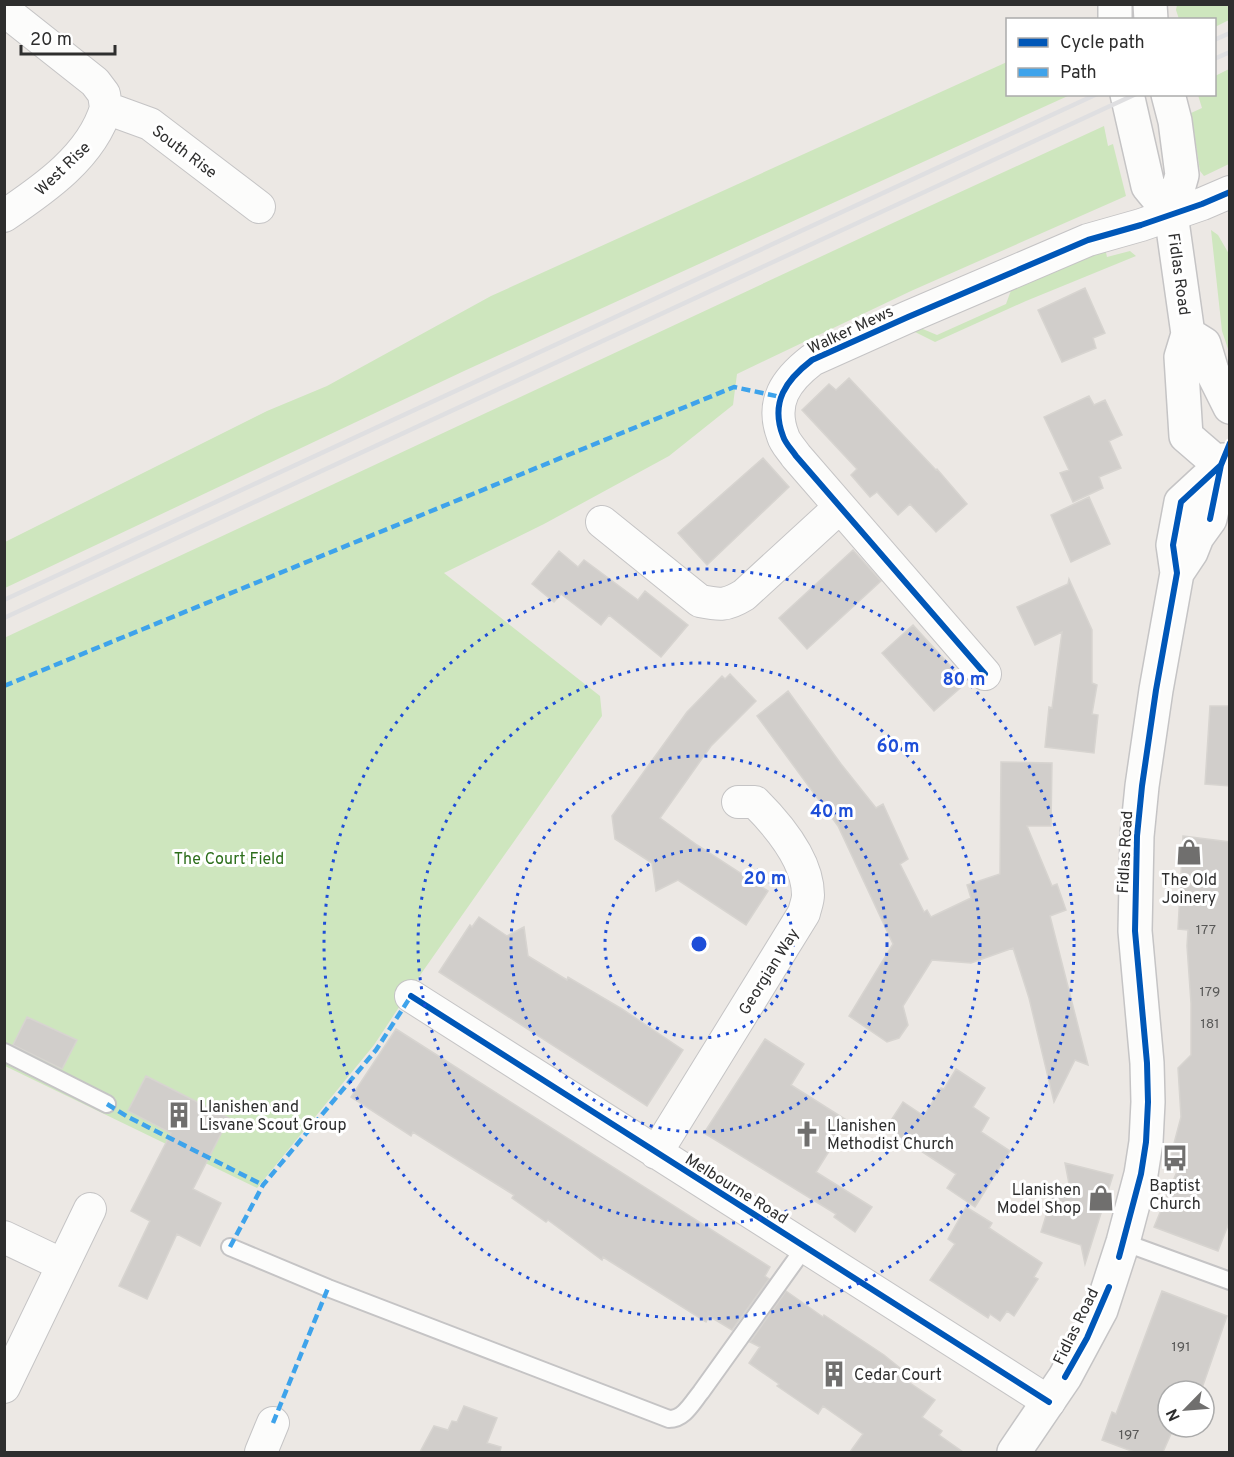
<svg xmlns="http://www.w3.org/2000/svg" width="1234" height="1457" font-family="Overpass,sans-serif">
<rect width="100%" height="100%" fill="#ece8e4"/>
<path fill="#cee6be" d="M1177,5H1229V20L1215,27L1214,20L1179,19L1176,10Z
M1007,62L1008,94L1070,95L464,371L5,588V542L267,411L327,386L491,296Z
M1229,69V164L1204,176L1200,171L1191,113L1202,108L1198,95L1214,94L1215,76Z
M1104,126L1108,146L1113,144L1126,196L911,291L737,374L733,405L669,456L544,524L444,573L600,696L602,716L423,971L374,1045L257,1188L5,1066L4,638L895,222Z
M1211,230L1218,235L1229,254V352L1222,331Z
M1105,248L1107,257L1130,251L1136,256L1026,301L935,342L911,330L918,327L937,335L1006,304L1013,285Z"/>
<path fill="#d1cecb" stroke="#d7d4d0" stroke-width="1.5" d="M1085,288L1105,333L1093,338L1096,348L1062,362L1038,310Z
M849,378L936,470L937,469L967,504L936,532L910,504L898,515L877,492L870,497L851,475L857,469L802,410L829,384L836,390Z
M1089,396L1094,405L1105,400L1122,435L1109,441L1121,468L1099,477L1103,488L1073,502L1060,473L1069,470L1044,417Z
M763,458L789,487L707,565L678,533Z
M1089,497L1110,544L1071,562L1051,515Z
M853,550L881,581L807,649L779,618Z
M559,551L578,567L584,560L638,600L645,591L688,625L661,657L609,615L601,625L561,594L554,602L532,584Z
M1069,579L1092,630V683L1097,685L1092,714L1098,715L1094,753L1045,747L1049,707L1052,708L1062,632L1035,645L1017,607L1068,584Z
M913,625L966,683L934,711L882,653Z
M730,674L756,701L711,746L660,818L697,845L768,891L746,925L678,880L656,891L652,863L615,839L612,816L687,712L722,676L725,679Z
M788,691L841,764L876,808L883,804L908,859L900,864L924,912L927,910L931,917L971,898L967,885L1000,874L1001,762L1052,763L1051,826H1027L1052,886L1057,884L1066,910L1050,916L1088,1065L1075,1060L1054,1102L1029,998L1013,948L971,963L932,960L903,1006L908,1025L899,1038L887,1042L849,1016L893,944L838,826L757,716Z
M1210,706H1230V786L1205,784Z
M1183,836L1230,842V1220L1218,1251L1154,1227L1178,1169L1168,1166L1181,1117L1178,1068L1191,1055V1003L1187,946L1188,930L1178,929Z
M479,917L507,936L524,927L528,956L567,980L568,977L622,1009L683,1050L647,1106L439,972L470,925L472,927Z
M27,1017L77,1040L62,1069L13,1045Z
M396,1029L770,1267L765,1276L769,1279L732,1330L709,1316L706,1322L603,1257L602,1260L548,1220L546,1222L512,1198L514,1195L413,1132L411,1136L351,1097Z
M765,1039L804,1064L791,1085L848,1121L816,1172L872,1207L855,1232L834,1217L836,1214L704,1133Z
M956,1069L985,1088L973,1107L989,1118L981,1132L1010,1151L975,1207L947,1188L956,1174L886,1128L903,1102L924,1116L941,1088L944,1089Z
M146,1076L229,1118L193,1189L221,1203L200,1246L177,1234L147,1299L119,1286L150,1221L131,1211L171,1133L128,1111Z
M1065,1163L1113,1175L1085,1264L1081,1245L1041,1232L1056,1183L1071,1194Z
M966,1207L992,1223L989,1228L1042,1263L1034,1277L1038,1279L1014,1316L1007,1311L1000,1321L990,1314L988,1318L930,1280L955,1244L948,1239Z
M786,1291L823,1317L824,1315L884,1355L905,1372L901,1377L935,1400L922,1417L942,1431L939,1435L963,1452H850L863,1434L823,1406L818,1414L777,1386L779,1384L749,1363L760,1347L750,1342Z
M1162,1291L1227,1316L1201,1391L1192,1388L1191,1391H1168V1427H1174L1163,1452H1134L1102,1440L1112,1412L1116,1414Z
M464,1406L497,1418L487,1443L501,1447L500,1452H420L434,1426L448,1430L452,1421L457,1422Z"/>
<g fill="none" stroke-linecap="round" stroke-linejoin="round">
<g stroke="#c5c4c5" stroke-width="20">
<path id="lane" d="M4,1052L107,1104
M1123,1242L1230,1281
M230,1247L328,1288L669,1419C684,1419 692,1403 701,1392L805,1247"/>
</g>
<g stroke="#c5c4c5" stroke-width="34">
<path id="street" d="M4,10L95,82L104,94L106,108L150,124L259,207
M4,216C44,189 92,156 106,108
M602,522L700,601C720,605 726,606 744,595L840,507
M985,674L796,456C792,450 785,443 783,436C770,402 786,380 812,360L908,317L1088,240L1141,225L1202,204L1230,192
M411,996L1049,1402
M656,1153L804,913C805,908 808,901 808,895C808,860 778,825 755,802H738
M4,1237L63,1265
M4,1387L90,1209
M261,1452L273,1423"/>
</g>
<g stroke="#c5c4c5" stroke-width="36">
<path id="secondary" d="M1115,4V20
M1150,4L1151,20
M1127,94L1148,186L1171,214
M1168,94L1175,121L1182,175L1171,214L1188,334L1181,357L1186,436L1230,474
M1188,334L1204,344L1212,371L1230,407
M1177,573L1191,552L1197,537L1210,519L1223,460
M1014,1452L1065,1377L1101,1310L1123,1242L1141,1174L1146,1142L1148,1102L1147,1063L1135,931L1137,836L1142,786L1156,690L1177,573L1173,545L1181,502L1221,465L1230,463"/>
</g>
<use href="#lane" stroke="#fcfcfb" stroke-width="16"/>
<use href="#street" stroke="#fcfcfb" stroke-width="32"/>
<use href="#secondary" stroke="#fcfcfb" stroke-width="33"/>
<path stroke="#dfdfe1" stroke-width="4.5" d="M1214,40L1230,33
M1214,59L1230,52
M4,600L1097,94
M4,618L1136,94"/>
<path stroke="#3ea3eb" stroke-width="4.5" stroke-dasharray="9 4.5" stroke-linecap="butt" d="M4,686L734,387L781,397
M107,1104L128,1117L263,1185
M230,1247L263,1185L376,1050L411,996
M273,1423L328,1288"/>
<g stroke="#fff" stroke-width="10">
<path id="cycleway" d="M1210,519L1221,465L1230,443
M985,674L796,456C792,450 785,443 783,436C770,402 786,380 812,360L908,317L1088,240L1141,225L1202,204L1230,192
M411,996L1049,1402
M1119,1257L1141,1174L1146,1142L1148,1102L1147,1063L1135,931L1137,836L1142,786L1156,690L1177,573L1173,545L1181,502L1221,465
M1065,1377L1087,1338L1109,1287"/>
</g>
<use href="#cycleway" stroke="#0057b8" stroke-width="6"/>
</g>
<g fill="none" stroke="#1d4ed8" stroke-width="3" stroke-dasharray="3 6">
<circle cx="699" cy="944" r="94"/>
<circle cx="699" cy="944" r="188"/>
<circle cx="699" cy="944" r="281"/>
<circle cx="699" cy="944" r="375"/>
</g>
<defs>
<g id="shop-bare" transform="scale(2.07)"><path d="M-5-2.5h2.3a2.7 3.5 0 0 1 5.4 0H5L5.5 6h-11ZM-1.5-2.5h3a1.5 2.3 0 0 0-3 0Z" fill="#706f6e" stroke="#fff" stroke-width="2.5" paint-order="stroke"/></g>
<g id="building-bare" transform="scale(2.07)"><path d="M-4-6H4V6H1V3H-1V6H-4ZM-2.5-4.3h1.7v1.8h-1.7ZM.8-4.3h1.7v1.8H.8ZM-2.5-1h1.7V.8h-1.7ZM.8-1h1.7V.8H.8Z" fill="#706f6e" stroke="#fff" stroke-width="2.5" paint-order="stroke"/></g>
<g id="church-bare" transform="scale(2.07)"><path d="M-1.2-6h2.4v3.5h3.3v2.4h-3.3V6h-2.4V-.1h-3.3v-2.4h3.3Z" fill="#706f6e" stroke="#fff" stroke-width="2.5" paint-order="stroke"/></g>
<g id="bus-bare" transform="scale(2.07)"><path d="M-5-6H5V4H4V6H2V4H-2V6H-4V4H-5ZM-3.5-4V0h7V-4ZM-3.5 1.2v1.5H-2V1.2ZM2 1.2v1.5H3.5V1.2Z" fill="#706f6e" stroke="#fff" stroke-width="2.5" paint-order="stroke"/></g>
</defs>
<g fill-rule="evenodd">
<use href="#shop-bare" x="1189" y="852"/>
<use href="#building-bare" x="179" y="1115"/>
<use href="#church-bare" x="807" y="1134"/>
<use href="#bus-bare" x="1175" y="1158"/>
<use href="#shop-bare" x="1101" y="1198"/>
<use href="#building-bare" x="834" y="1374"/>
</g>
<g text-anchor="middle" stroke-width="6" stroke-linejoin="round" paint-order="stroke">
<g font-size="14" fill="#585857">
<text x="1206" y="934">177</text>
<text x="1210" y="996">179</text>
<text x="1210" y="1028">181</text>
<text x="1181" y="1351">191</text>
<text x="1129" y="1439">197</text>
</g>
<g font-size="16" fill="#2e2e2e" stroke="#fff">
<text transform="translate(185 151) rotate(37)" y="6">South Rise</text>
<text transform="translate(62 168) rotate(-44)" y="6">West Rise</text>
<text transform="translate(1180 274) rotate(82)" y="6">Fidlas Road</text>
<text transform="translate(850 329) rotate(-25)" y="6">Walker Mews</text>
<text transform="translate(1124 852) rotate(-87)" y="6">Fidlas Road</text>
<text transform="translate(768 971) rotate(-58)" y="6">Georgian Way</text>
<text transform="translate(737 1188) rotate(32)" y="6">Melbourne Road</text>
<text transform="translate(1075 1326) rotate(-64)" y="6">Fidlas Road</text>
</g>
<g font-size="16" fill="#2c6e1b" stroke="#fff">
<text x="229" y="864">The Court Field</text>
</g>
<g font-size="16" fill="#2e2e2e" stroke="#fff" text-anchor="start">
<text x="1189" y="885" text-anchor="middle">The Old<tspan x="1189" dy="18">Joinery</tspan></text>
<text x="199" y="1112">Llanishen and<tspan x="199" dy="18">Lisvane Scout Group</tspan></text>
<text x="827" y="1131">Llanishen<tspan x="827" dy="18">Methodist Church</tspan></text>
<text x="1175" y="1191" text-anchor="middle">Baptist<tspan x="1175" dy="18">Church</tspan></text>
<text x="1081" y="1195" text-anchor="end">Llanishen<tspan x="1081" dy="18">Model Shop</tspan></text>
<text x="854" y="1380">Cedar Court</text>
</g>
</g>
<circle cx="699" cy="944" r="9" fill="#1d4ed8" stroke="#fff" stroke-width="3"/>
<g font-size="18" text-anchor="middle" font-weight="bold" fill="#1d4ed8" stroke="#fff" stroke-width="6" stroke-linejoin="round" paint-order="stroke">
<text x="964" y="685">80 m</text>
<text x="898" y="752">60 m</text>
<text x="832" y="817">40 m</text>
<text x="765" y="884">20 m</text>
</g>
<rect width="1234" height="1457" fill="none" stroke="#2e2e2e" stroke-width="12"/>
<rect x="1006" y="18" width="210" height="78" fill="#ffffff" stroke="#ababab" stroke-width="1.5"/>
<rect x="1018" y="38" width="30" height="9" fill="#0057b8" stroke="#ababab" stroke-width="1.5"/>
<text x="1060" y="48" font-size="18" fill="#2e2e2e">Cycle path</text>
<rect x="1018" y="68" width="30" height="9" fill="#3ea3eb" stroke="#ababab" stroke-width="1.5"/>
<text x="1060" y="78" font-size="18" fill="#2e2e2e">Path</text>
<g transform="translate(1186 1409) rotate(245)"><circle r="28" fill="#ffffff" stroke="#ababab" stroke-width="1.5"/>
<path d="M0-4.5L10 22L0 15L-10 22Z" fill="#706f6e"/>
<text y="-9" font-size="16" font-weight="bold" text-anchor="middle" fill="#2e2e2e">N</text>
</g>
<path d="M21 45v9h94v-9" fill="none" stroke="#2e2e2e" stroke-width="3"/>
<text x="30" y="45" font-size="18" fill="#2e2e2e" stroke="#ffffff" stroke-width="4.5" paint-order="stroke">20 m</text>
</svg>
